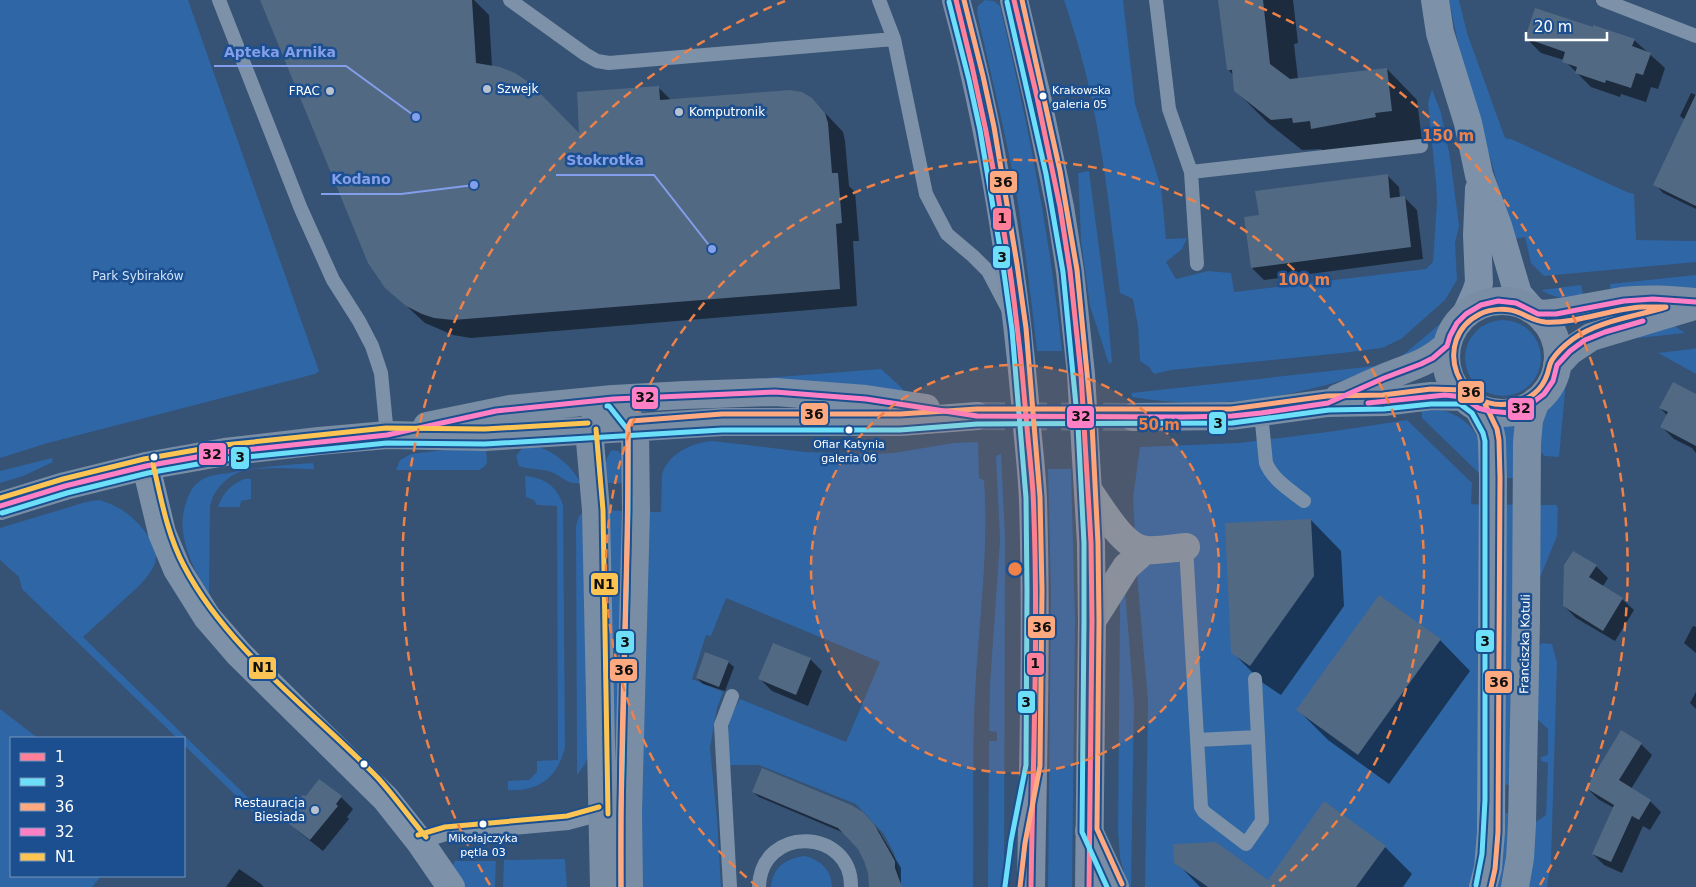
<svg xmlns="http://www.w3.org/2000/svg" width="1696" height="887" font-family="'DejaVu Sans',sans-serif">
<rect width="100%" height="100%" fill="#365274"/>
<path fill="#2f66a5" d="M0,0H188L319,371L315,374L48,443L0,458Z
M985,0L994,1L1000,6C1027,119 1050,234 1062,351H1037C1031,296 1024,240 1015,185C1004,127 990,70 977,13L978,6Z
M1064,0H1123L1135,104L1161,187L1166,239L1187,238L1182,249L1166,262L1176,279L1208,271L1231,273L1234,292L1426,269L1433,262L1437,201L1436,183L1428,103L1432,89L1441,113L1450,157L1459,226L1455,243L1457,280L1445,300L1401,339L1382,348L1342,353L1171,370L1154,374L1149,367L1140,361L1138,327L1133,299L1120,293C1112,232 1106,171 1094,111C1087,73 1076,36 1064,0Z
M1449,0H1459L1467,33L1505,138L1511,139L1627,192L1634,194L1636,240L1696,241V262L1544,276L1531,263L1525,237L1513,239L1492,164L1464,72Z
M1089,171L1108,317L1112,362L1109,364L1090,306L1081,240L1078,173Z
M1696,275V288L1611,294L1610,284Z
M1581,285L1584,299C1568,299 1555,299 1541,290Z
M1447,318L1433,341L1406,360L1403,355Z
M1465 358a38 38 0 1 1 76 0a38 38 0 1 1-76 0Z
M1673,325L1685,333L1619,340Z
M1696,348V374L1658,353L1692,349Z
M1375,366L1379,369C1356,376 1333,384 1310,389C1252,403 1191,407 1132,397L1131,393Z
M881,369L901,387L904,391L754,379Z
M1566,381L1559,457L1545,456L1536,448C1536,434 1541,421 1547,409C1553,399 1561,392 1566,381Z
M1421,406C1444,408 1471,417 1479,442C1482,453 1482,466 1484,478L1422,418Z
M1407,420L1472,483L1471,504L1483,505L1481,837L1471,887H1145L1148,702L1137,574L1133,498L1140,447L1239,443L1335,431Z
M1516,424L1519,478H1503V428L1506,425Z
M713,441L805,452L866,454L893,453L954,443L978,442L979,478L984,480C989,551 979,621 975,693C972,757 974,822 973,887H900V878L894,853L884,834L856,804L759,765H728V732L730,717L740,699L846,742L880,662L726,598L711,636L706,635L692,679L723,692L717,708L710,748L717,819L721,887H636L649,512H661L662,475C667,454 693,442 713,441Z
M526,444C549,447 569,462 581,483C567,485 562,476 551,472C540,468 528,470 519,466L516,456Z
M486,445L487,463L484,467L479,470H396L400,460L411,454Z
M612,450L618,451L622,456L623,483H605C605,472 604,458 612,450Z
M1001,454L1005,537L1004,887H988L989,741H997V732L989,731L990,685L1000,540L996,456Z
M52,458L53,462L23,476L0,483V471Z
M313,463L314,469C296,469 254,466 239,472C225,478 212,492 210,507L209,594C192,567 174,532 187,500C190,491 194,484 203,479C211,475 220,474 229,473C257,467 285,465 313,463Z
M1048,469H1071L1075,621L1072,887H1048L1051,592Z
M525,476C545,478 557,486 563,505L565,747C558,777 539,792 508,790V781L529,780L537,772V761L558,760L557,506L537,505L534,500L526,497Z
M244,479H251V499L241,501L240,507H218C223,492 231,485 244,479Z
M99,500C122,506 138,520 151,540C153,545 156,549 156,555C157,566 147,577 140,585L83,637L269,818L264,823L184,745V738H177L22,589L19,577L0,560V528L86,502Z
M1518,504L1511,785L1501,784L1503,505Z
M1537,505H1556L1558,508L1557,536L1539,580Z
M606,510L623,511L620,883L611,887Z
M584,511L590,752L585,764L577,775L576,526L579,516Z
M1125,590L1134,704L1131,887H1128L1120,858L1118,832L1120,603Z
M1542,643L1552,644L1557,663L1551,862L1547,887H1527L1533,824L1546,815L1548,763L1541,761V757L1548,755V729L1536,718L1538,647Z
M0,709L38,738H11V876H101L92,887H0Z
M1502,813H1510L1504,887H1496Z
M805,856C820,860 832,870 832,887H771C773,867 786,858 805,856Z
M565,859L567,887H503L504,860Z
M455,861H496L495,887H463L451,869Z"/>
<path fill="#0007" d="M265,0H474L489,15L492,67L581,136L658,87L671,100L812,99L843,132L845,141L849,186L855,192L859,241H853L857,306L471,338L453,335L425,323L386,287Z
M1220,0H1293L1298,43L1294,44L1298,79L1387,69L1417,100L1422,141L1325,153L1321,149L1302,150L1267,122L1236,91L1234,76L1228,69Z
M1526,38L1634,40L1665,68L1658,89L1651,87L1646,102L1621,94L1620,97L1591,87L1564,60L1541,53Z
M1691,93L1696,95V209L1663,193L1655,184L1685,120L1680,116Z
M1387,175L1399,187L1400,198H1405L1417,210L1423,259L1264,280L1252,268L1260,216Z
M1696,395V453L1692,448L1674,439L1662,427L1668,416L1660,408Z
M1311,520L1341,551L1344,606L1281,695L1263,683L1232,652Z
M1573,553L1596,566L1608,578L1603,586L1622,599L1634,610L1615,641L1576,618L1564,606Z
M1693,626L1696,627V653L1684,643Z
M1440,640L1470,671L1389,784L1328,740L1298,710Z
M810,659L822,671L808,706L772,691L760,679Z
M728,662L734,667L725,691L703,684L697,678Z
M1696,692V709L1690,703Z
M1641,744L1652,755L1631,789L1650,801L1661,812L1650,830L1643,826L1622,873L1604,865L1593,854L1614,808L1598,799L1587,788Z
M753,792L868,819L879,831L901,868V887H870V873L859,848L844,833L759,797Z
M341,797L353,809L347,817L349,819L323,851L298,831L286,819Z
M1385,847L1412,874L1403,887H1200L1176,862L1268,882Z
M239,869L261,884L264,887H226Z"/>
<path fill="#526984" d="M260,0H472L476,63L500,67L515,73L530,83L579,133L577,92L659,86L660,100L790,90L802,92L812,98L825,113L828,123L832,173H838L842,223L836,224L840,289L453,320L434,318L422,314L406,306L385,288L368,263Z
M1218,0H1263L1270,64L1290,79L1387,68L1392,111L1375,113L1376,117L1311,129L1310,121L1293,123L1292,118L1271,120L1234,91L1232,70H1227Z
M1535,8L1593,27V25L1635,39L1632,46L1651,53L1643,75L1636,73L1631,88L1606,80L1605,83L1575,73L1577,67L1562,62L1565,52L1525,38Z
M1696,94V206L1653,185Z
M1388,174L1390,198L1405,196L1411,247L1251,268L1244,217L1259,215L1255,191Z
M1673,382L1696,394V446L1660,427L1668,412L1659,408Z
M1311,519L1314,576L1250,666L1231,653L1225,523Z
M1573,551L1597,565L1589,577L1623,598L1603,631L1563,606L1564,565Z
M1379,595L1441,639L1358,755L1296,710Z
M773,643L811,658L796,695L758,679Z
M705,652L729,661L719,687L696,678Z
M1621,730L1642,743L1619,780L1651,800L1639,820L1632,816L1611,862L1592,854L1614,805L1586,788Z
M762,768L851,805L863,812L874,824L895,861V868L902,887H869L868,873L864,861L858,849L838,828L752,792Z
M319,779L342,796L336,804L338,806L310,840L284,820L303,795L306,796Z
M1324,801L1386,846L1356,887H1208L1174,863L1173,844L1216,842L1268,880Z"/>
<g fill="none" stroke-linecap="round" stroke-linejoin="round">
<path stroke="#546c89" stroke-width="28" stroke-dasharray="28 14" stroke-linecap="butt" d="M977,416L1133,417"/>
<path stroke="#7d92a8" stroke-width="14" d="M219,0L301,209L333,280L359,321L372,346L381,373L387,435
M510,0L585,54L597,61L609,63L894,39
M879,0L894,39L926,194L947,234L973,256L988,271L1008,309
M1156,0L1169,109L1191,172L1197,264
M1603,0L1696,36
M1191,172L1421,146
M1261,413L1266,463C1273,480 1290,490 1304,501
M1186,547L1201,807L1204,812L1246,844L1262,821L1258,737L1197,740
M1255,679L1258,737
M420,842L446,834L568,823L601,814
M730,887L721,725L732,696
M759,887C761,824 852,828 851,887"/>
<path stroke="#7d92a8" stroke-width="28" d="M1435,0L1440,33L1468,123L1479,175L1498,226L1518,294L1531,309
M1466,314L1476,292L1479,283L1477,235L1479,189
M146,466L162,533L177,569L207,617L239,654L386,799L420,842L451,887
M1088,490C1101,507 1123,549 1147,550C1159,551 1173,548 1186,547
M1092,621L1126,567L1145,550"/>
<path stroke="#798da4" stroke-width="28" d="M1446 357a56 56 0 1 1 112 0a56 56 0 1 1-112 0Z
M1538,314C1566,313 1594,305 1622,301C1647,298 1671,300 1696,302
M1557,365L1570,351L1591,337L1691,307
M1338,398C1355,391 1371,383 1388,376C1412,366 1426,364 1447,346
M1478,408L1490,430L1492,440L1493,478L1491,832L1488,868L1483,887
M625,414L635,427L636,511L628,813L629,887
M600,416L589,430L596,510L604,887
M1133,417L1232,416L1328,403L1384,402L1431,396L1463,397
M427,426L510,409L613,399L685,395L775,392L866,399L926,408
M0,506L65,486L146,466L225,452L319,441L387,435L485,437L722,422H900L977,416
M1089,831L1115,887
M1515,887L1520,858L1522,824L1526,620L1527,443L1529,420L1536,401"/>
<path stroke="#7d8ea7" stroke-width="28" d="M956,0C992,132 1013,266 1025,402C1027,435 1032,468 1033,501C1037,629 1033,758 1031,887
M1014,0L1037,97L1060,207L1070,271L1081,374L1091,543L1092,621L1089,887"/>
<g stroke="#1b4f8f" stroke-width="9">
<path id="bus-1" d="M956,0C991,137 1015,275 1026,416C1028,441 1031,466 1033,492C1039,623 1033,755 1031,887
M1014,0L1037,97L1060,207L1070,271L1081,374L1091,543L1092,621L1089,887"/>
</g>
<g stroke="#1b4f8f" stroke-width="9">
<path id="bus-2" d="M949,2L969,80L980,130L1003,266L1012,330L1026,498L1027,590L1026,765L1011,841L1005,886
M1007,2L1046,174L1063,272L1078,426L1084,543V621L1082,832L1107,887
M607,406H609L628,430V511L621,813V887
M2,513L67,493L148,473L226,459L387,443L485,444L722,430H900L977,424L1232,423L1329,410L1384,409L1431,404H1460L1472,413L1483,433L1485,441V800L1482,854L1476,885"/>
</g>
<g stroke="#1b4f8f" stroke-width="9">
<path id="bus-3" d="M964,0L983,76L994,127L1017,264L1026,328L1040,497L1042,590L1040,766L1025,843L1020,887
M1022,0L1060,171L1077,270L1092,424L1098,543L1099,621L1097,829L1122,884
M1642,307H1666C1635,317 1600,320 1573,339C1565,345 1557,352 1552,360C1549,365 1549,370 1547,375C1542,390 1529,400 1514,403C1457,416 1430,339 1480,314C1492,308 1508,308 1520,313C1529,317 1535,321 1545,322C1576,324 1610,309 1642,307Z
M1485,404L1497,429L1499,440L1500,478L1498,832L1495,869L1491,887
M621,887C619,734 629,580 628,427L631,421L722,414H900L977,409H1231L1327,396L1383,395L1431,389L1463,390"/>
</g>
<g stroke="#1b4f8f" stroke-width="9">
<path id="bus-4" d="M1368,403L1445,395L1463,397L1478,408L1489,411L1510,413L1528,406L1544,394L1553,381L1557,365L1570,351L1585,340L1605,332L1643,321
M0,506L65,486L146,466L225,452L387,435L496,411L613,399L775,392L866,399L977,416L1182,417L1232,416L1261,413L1328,403L1384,378L1421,364L1433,358L1447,346L1450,336L1457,323L1466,314L1481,305L1498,301L1516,303L1538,314H1556L1624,301L1653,299L1696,302"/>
</g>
<g stroke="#1b4f8f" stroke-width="9">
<path id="bus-5" d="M596,429L603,510L608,814
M153,464C161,498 167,534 184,566C228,650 313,711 378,778C395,797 410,818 426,837
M0,498L63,479L144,459L224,445L386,428L485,429L588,423
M418,835L445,827L567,816L599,807"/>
</g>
<use href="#bus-1" stroke="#ff8098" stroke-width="5"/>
<use href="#bus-2" stroke="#6ddff8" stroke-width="5"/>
<use href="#bus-3" stroke="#ffa980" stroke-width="5"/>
<use href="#bus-4" stroke="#ff80c5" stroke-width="5"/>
<use href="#bus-5" stroke="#fcc553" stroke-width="5"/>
</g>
<circle cx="1015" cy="569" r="204" fill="#ee8249" fill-opacity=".12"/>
<g fill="none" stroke="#ee8249" stroke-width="2.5" stroke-dasharray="9 6">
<circle cx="1015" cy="569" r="204"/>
<path d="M758 887A409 409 0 1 1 1272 887"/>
<path d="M490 885A613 613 0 0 1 785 1M1245 1A613 613 0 0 1 1540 885"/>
</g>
<g fill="#b9c2ce" stroke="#1b4f8f" stroke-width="2">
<circle cx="487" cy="89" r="5"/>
<circle cx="330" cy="91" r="5"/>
<circle cx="679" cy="112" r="5"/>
<circle cx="315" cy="810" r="5"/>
</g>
<g fill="#fff" stroke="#1b4f8f" stroke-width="2">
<circle cx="1043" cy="96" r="4.5"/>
<circle cx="849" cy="430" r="4.5"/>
<circle cx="154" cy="457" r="4.5"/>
<circle cx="364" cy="764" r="4.5"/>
<circle cx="483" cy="824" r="4.5"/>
</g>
<g text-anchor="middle" stroke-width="5" stroke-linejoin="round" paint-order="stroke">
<g font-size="11" fill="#fff" stroke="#1b4f8f">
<text x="1052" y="94" text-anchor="start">Krakowska<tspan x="1052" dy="14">galeria 05</tspan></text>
<text x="849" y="448">Ofiar Katynia<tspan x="849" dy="14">galeria 06</tspan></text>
<text x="483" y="842">Mikołajczyka<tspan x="483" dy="14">pętla 03</tspan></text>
</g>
<g font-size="12" fill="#fff" stroke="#1b4f8f" text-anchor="start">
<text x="497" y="93">Szwejk</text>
<text x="320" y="95" text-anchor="end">FRAC</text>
<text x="689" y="116">Komputronik</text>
<text x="305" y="807" text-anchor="end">Restauracja<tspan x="305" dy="14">Biesiada</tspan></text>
</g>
<g font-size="12" fill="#cfe3fa" stroke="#1b4f8f">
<text x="138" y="280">Park Sybiraków</text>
</g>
<g font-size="12" fill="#fff" stroke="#1b4f8f">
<text transform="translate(1525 644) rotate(-89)" y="4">Franciszka Kotuli</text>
</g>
</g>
<circle cx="1015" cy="569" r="8" fill="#ee8249" stroke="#1b4f8f" stroke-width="2.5"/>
<g font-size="15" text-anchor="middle" font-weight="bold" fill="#ee8249" stroke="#1b4f8f" stroke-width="5" stroke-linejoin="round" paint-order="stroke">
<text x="1448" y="141">150 m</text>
<text x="1304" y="285">100 m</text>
<text x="1159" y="430">50 m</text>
</g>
<path fill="none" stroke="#839eea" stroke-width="2" d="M416 117L346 66H214M712 249L654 175H556M474 185L401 194H321"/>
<g fill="#839eea" stroke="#1b4f8f" stroke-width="2">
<circle cx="416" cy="117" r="5"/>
<circle cx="712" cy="249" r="5"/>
<circle cx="474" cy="185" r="5"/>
</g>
<g font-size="14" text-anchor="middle" font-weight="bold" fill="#839eea" stroke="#1b4f8f" stroke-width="5" stroke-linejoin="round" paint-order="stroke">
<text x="280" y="57">Apteka Arnika</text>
<text x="605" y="165">Stokrotka</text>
<text x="361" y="184">Kodano</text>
</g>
<g stroke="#1b4f8f" stroke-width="2">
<rect x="989" y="170" width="29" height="24" rx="5" fill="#ffa980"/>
<rect x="992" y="207" width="20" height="24" rx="5" fill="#ff8098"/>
<rect x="992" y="245" width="19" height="24" rx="5" fill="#6ddff8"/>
<rect x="1457" y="380" width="28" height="24" rx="5" fill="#ffa980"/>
<rect x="631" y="386" width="28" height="24" rx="5" fill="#ff80c5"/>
<rect x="1507" y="397" width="28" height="24" rx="5" fill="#ff80c5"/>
<rect x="800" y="402" width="29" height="24" rx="5" fill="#ffa980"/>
<rect x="1066" y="405" width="29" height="24" rx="5" fill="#ff80c5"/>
<rect x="1208" y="411" width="19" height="24" rx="5" fill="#6ddff8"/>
<rect x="198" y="442" width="29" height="24" rx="5" fill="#ff80c5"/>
<rect x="230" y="446" width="20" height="24" rx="5" fill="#6ddff8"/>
<rect x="590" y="572" width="29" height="24" rx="5" fill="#fcc553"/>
<rect x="1027" y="615" width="29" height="24" rx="5" fill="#ffa980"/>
<rect x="1475" y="629" width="20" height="24" rx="5" fill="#6ddff8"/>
<rect x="615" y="630" width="20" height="24" rx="5" fill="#6ddff8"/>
<rect x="1026" y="652" width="19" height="24" rx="5" fill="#ff8098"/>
<rect x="248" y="656" width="29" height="24" rx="5" fill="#fcc553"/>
<rect x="609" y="658" width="29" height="24" rx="5" fill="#ffa980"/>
<rect x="1484" y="670" width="29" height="24" rx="5" fill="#ffa980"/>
<rect x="1017" y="690" width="19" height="24" rx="5" fill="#6ddff8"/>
</g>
<g font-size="14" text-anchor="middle" font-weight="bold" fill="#111">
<text x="1003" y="187">36</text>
<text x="1002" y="223">1</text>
<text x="1002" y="262">3</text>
<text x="1471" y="397">36</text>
<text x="645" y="402">32</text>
<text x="1521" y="413">32</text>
<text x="814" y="419">36</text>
<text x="1081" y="421">32</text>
<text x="1218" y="428">3</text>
<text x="212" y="459">32</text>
<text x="240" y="462">3</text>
<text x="604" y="589">N1</text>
<text x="1042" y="632">36</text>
<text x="1485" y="646">3</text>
<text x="625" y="647">3</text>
<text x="1035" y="668">1</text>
<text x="263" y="672">N1</text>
<text x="624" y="675">36</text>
<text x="1499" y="687">36</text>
<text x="1026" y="707">3</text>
</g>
<rect x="10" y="737" width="175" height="140" fill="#1b4f8f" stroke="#7695bc"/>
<rect x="20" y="753" width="25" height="8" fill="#ff8098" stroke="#7695bc"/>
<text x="55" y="762" font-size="15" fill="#ffffff">1</text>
<rect x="20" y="778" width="25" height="8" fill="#6ddff8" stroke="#7695bc"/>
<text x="55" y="787" font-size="15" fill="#ffffff">3</text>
<rect x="20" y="803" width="25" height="8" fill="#ffa980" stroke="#7695bc"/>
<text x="55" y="812" font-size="15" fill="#ffffff">36</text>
<rect x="20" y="828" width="25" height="8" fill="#ff80c5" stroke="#7695bc"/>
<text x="55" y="837" font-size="15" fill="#ffffff">32</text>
<rect x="20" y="853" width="25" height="8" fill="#fcc553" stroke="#7695bc"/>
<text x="55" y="862" font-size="15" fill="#ffffff">N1</text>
<path d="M1526 32v8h81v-8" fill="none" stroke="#ffffff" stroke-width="2.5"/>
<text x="1534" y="32" font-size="15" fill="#ffffff" stroke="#1b4f8f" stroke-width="4" paint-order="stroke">20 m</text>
</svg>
